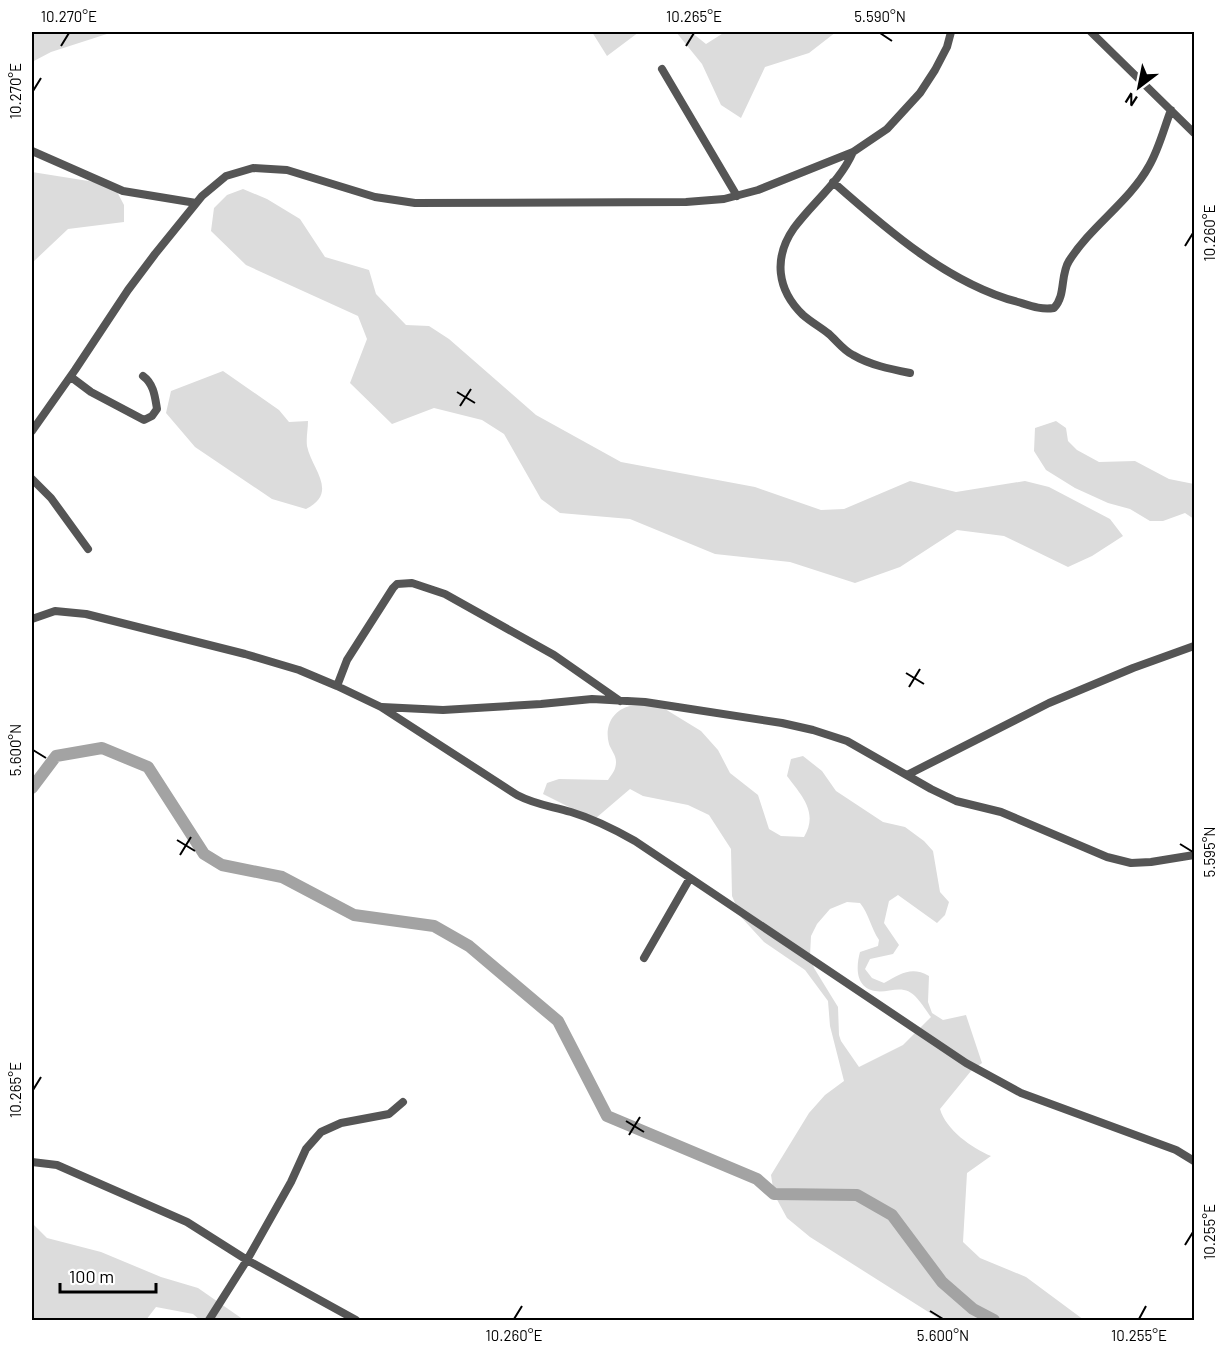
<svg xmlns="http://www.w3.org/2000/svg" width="1226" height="1352" font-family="Barlow,sans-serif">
<rect width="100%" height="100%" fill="#fff"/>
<path fill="#dcdcdc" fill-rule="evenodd" d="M32,32H113L51,52L32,62Z
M592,32H639L607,56Z
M676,32H691L706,44L725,32H836L809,53L765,67L741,118L721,105L702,64Z
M32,172L101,183L115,188L124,205V222L68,229L32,263Z
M243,189L267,199L300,219L325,257L369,270L376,294L406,325L429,326L449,339L536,415L621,462L755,487L821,510L844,509L910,481L956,492L1025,481L1049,487L1110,519L1123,536L1092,556L1068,567L1004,536L957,530L900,567L855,583L790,562L715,554L630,519L560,513L541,499L504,434L482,420L434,408L392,424L350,383L367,339L358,316L246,265L211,231L214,208L227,195Z
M223,371L279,410L289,422L308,421C308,429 306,438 307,446C312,470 339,492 306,509L272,499L195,447L166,413L171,391Z
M1056,421L1066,428L1068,441L1077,450L1099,462L1135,461L1169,479L1194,484V519L1185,513L1163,521H1150L1130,509L1108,503L1075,488L1046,470L1034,451L1035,428Z
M630,706H653L665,709L701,731L718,750L730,773L758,795L769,829L781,836L804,837C819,812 801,795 787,776L791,759L803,756L822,771L836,791L883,822L905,827L924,841L933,851L940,892L949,902L945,915L937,923L898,895L889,901L884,923L899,945L893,954L870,959L865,969L872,978L884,983C901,974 911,966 929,976L928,1002L932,1013L943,1020L966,1015L982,1063L971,1071L940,1109C946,1130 972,1148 991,1156L967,1173L963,1242L980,1258L1026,1277L1084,1320H941L810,1237L787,1218L774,1194L771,1175L809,1113L825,1095L844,1081L830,1026L828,1001L805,970L764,942L741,917L732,896L731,849L709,815L688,805L643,796L630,789L596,818L585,815L543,794L547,783L559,779L608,780C612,774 616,770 616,762C616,755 611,750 609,744C604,726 613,710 630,706ZM847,902L860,903C869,914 871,928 879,940L878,946L860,952C856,967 855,987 875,991C884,993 895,988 904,990C916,992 924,1008 931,1017L903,1045L859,1067L841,1041L839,1035L838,1007L814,968L810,956L811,936L817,924L830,909Z
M32,1223L47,1238L101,1252L161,1277L198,1288L244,1320H200L193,1314L156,1307L146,1320H32Z"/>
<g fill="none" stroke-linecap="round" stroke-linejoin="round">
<path stroke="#a3a3a3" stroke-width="12" d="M32,788L56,756L102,748L148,767L204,854L222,865L282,877L354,915L434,926L469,946L558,1021L607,1116L757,1179L774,1194L857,1195L892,1215L942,1282L973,1309L994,1320"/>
<path stroke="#555" stroke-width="8" d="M1091,32L1194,133
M662,69L737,196
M32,151L123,191L196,203
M853,152C840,182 813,202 794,228C773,258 777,290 803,315C811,322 820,327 829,334C837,341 843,350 853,355C870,365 890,369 910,373
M833,182C886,229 949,284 1018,302C1031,306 1041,310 1054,308C1066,296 1060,275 1069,261C1091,226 1129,202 1149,166C1159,149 1164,128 1171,110
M71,377L91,392L144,420L152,416L157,409C155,397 154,384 143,376
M32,431L75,370L128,290L155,254L202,196L226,176L253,168L287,170L375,197L415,203L686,202L724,199L758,190L853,152L887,129L920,93L935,70L947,47L951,32
M32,479L51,498L88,549
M32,619L55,611L86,614L245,654L299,670L337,686L381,707L517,795C536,805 551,806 571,812C594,819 614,829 635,841L966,1063L1021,1093L1176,1150L1194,1161
M337,686L347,660L393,588L397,584L412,583L445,594L554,655L620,701
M382,707L443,710L541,704L592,699L645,702L782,723L813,730L847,741L931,789L956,801L1001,812L1107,857L1131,863L1151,862L1194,855
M907,775L1049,703L1133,668L1194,646
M644,958L690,878
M32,1162L57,1165L187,1222L247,1260L356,1320
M209,1320L247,1260L291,1182L306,1149L321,1132L341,1123L389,1114L403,1102"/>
</g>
<path fill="none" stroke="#000" stroke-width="2" d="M880,33L892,41M61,46L69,33M686,46L694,33M33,91L41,78M1185,246L1193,233M457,392L475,403M460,406L471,389M906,673L924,684M909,687L920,669M33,750L46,758M177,840L195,851M1180,844L1193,852M180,855L191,837M33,1090L41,1077M626,1121L644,1132M629,1135L640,1117M1185,1245L1193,1232M930,1311L943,1319M514,1319L522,1306M1139,1319L1146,1306"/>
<rect width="1226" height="1352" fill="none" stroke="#ffffff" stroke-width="66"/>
<g transform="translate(1139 87) rotate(212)" stroke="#ffffff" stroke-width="4.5" paint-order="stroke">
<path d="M0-4.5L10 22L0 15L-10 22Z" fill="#000000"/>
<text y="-9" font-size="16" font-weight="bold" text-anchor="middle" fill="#000000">N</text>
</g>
<path d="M60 1283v9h96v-9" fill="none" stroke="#000000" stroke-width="3"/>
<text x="69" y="1283" font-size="18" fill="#000000" stroke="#ffffff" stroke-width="4.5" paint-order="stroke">100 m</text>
<rect x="33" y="33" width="1160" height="1286" fill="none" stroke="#000" stroke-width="2"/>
<g font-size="15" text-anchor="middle" fill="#000">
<text x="69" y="22">10.270°E</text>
<text x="694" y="22">10.265°E</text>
<text x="880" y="22">5.590°N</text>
<text transform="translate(16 91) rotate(-90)" y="5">10.270°E</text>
<text transform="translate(1210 233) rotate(-90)" y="5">10.260°E</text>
<text transform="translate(16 750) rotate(-90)" y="5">5.600°N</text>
<text transform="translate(1210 852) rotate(-90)" y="5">5.595°N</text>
<text transform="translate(16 1090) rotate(-90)" y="5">10.265°E</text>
<text transform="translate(1210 1232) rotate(-90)" y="5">10.255°E</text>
<text x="514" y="1341">10.260°E</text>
<text x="943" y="1341">5.600°N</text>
<text x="1139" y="1341">10.255°E</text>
</g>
</svg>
